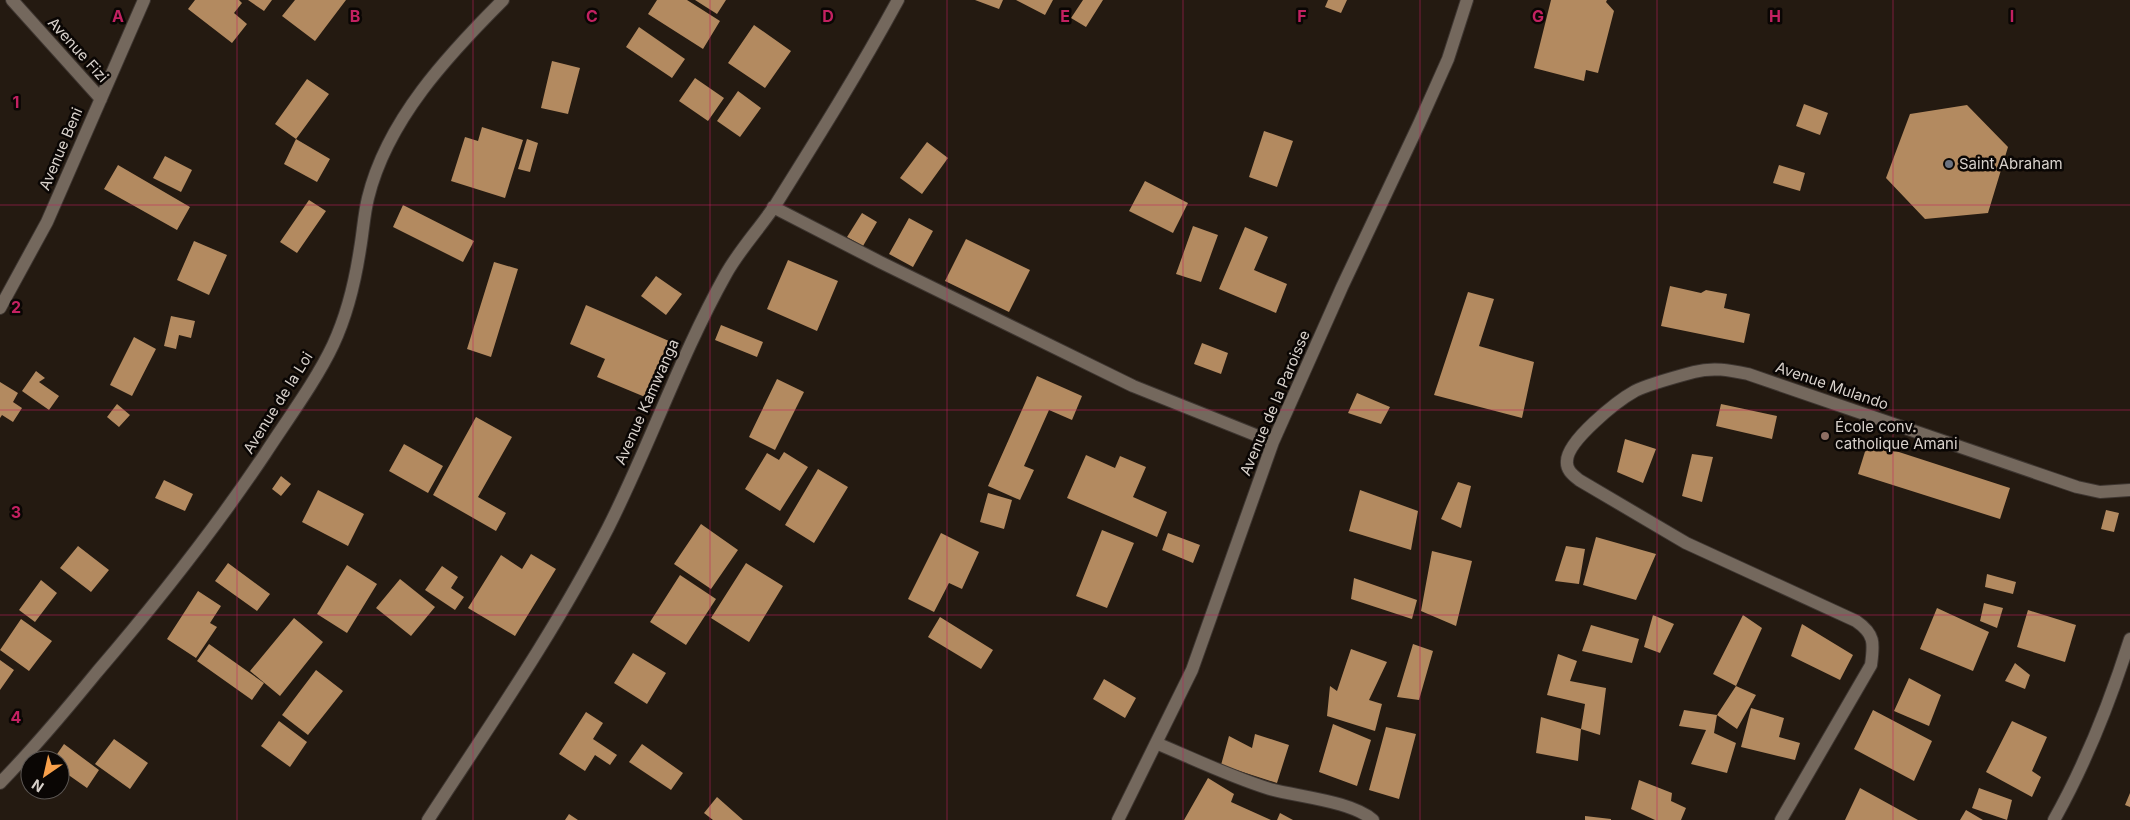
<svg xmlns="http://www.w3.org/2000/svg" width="2130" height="820" font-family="Inter,sans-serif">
<rect width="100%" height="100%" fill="#241a11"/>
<path fill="#b38a60" d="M195,0H239L242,3L234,13L247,24L232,43L188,9Z
M248,0H272L264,11Z
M295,0H346L315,41L282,16Z
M657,0H687L720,21L703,49L648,14Z
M695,0H726L717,14Z
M975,0H1003L999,9Z
M1016,0H1053L1045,15Z
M1083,0H1103L1086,27L1071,18Z
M1328,0H1347L1341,13L1325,7Z
M1551,0H1607L1606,2L1614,11L1598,73L1586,70L1584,81L1534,68Z
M754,25L791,51L765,88L728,63Z
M639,27L685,59L672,78L626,47Z
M552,61L580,68L568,114L541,108Z
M695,78L724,98L708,121L679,101Z
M307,79L329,94L296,139L275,124Z
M738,91L761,108L740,137L717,121Z
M1804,104L1828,113L1820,135L1796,126Z
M1967,105L2008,147L1988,213L1925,219L1886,178L1910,114Z
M482,127L523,140L505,198L451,181L465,137L478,141Z
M1264,131L1293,141L1277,187L1249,177Z
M296,139L330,159L317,182L284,164Z
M527,139L538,143L530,172L518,169Z
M927,142L948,158L922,194L900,178Z
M165,156L192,170L181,192L153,178Z
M118,165L190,207L177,230L104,189Z
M1779,165L1805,173L1800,191L1773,183Z
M1145,181L1188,203L1173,233L1129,211Z
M309,200L326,211L297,253L280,242Z
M403,205L474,241L463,262L393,227Z
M862,213L877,222L863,246L847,237Z
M909,218L933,231L913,267L889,254Z
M1193,226L1218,235L1201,282L1176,274Z
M1245,227L1268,237L1254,270L1287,284L1276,313L1219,289Z
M966,239L1030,270L1009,312L945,281Z
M194,241L227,255L209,295L177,280Z
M788,260L838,281L817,331L767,309Z
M494,262L518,269L491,357L467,349Z
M656,276L682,294L666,315L641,296Z
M1670,286L1701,293L1706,290L1727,294L1724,308L1750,314L1744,343L1661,326Z
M1468,292L1494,299L1479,346L1534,362L1522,418L1434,395Z
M586,305L669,341L645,397L597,377L605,359L570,344Z
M171,316L195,321L191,338L179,335L176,349L164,346Z
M721,325L763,342L757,357L715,340Z
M134,337L156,349L132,396L110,385Z
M1202,343L1228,353L1221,374L1194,364Z
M36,371L45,378L39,382L59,396L49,410L22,391Z
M1037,376L1082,396L1072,420L1049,410L1024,466L1034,470L1020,500L988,486Z
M777,379L804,392L775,450L749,437Z
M0,382L18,393L13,402L22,408L13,422L2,415L0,418Z
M1357,393L1390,407L1381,424L1348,413Z
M117,404L130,415L119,427L107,417Z
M1721,404L1777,416L1772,439L1716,426Z
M476,417L512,437L478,497L506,513L496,531L433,495Z
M1625,439L1656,449L1643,483L1617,472Z
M1868,442L2010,488L2000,519L1858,474Z
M404,444L443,466L428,493L389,471Z
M784,452L808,467L780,511L745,489L767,453L779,460Z
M1692,454L1713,457L1702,502L1682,496Z
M1086,455L1115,468L1120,456L1146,467L1133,497L1167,512L1157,537L1067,498Z
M818,469L848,487L814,543L785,525Z
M281,476L291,484L281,496L272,489Z
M164,480L193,494L185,511L155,498Z
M1458,482L1471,486L1461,528L1441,519Z
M318,490L364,514L348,546L302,522Z
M1360,490L1418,511L1411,550L1349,531Z
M988,493L1012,500L1004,529L980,522Z
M2106,510L2119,513L2114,532L2101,529Z
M701,524L738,550L711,589L674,564Z
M1102,530L1134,543L1107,608L1076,596Z
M941,533L979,552L962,589L949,583L934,612L908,599Z
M1168,533L1200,545L1193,563L1162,550Z
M1596,537L1656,554L1636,600L1583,585Z
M78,546L109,570L91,592L60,568Z
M1566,546L1585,549L1579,584L1555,581Z
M1432,551L1472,561L1456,626L1421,611Z
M531,554L556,569L515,636L468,608L501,555L522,569Z
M228,563L270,594L257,611L215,581Z
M746,563L783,586L749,642L711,618Z
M347,565L377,584L347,633L317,614Z
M442,566L458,577L451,588L464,597L455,610L425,590Z
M1987,574L2016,582L2013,594L1985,587Z
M680,575L716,599L686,645L650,622Z
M1354,578L1417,600L1412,619L1351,599Z
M400,579L435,607L411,636L376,608Z
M41,580L57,593L35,622L19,610Z
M198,591L221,606L210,623L217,627L196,658L167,639Z
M1984,603L2003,608L1997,628L1980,621Z
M1937,608L1989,632L1973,671L1920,649Z
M2028,610L2076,625L2065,662L2017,647Z
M1653,615L1674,624L1660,653L1644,647Z
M1743,615L1762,628L1736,686L1713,674Z
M940,617L993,650L981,669L928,637Z
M294,618L323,642L280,696L250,671Z
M21,619L52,641L29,671L0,650Z
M1802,624L1853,655L1840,680L1791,656Z
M1591,625L1639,639L1632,663L1582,651Z
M209,644L264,683L252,700L197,661Z
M1413,644L1433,651L1419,700L1397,697Z
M1351,649L1387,662L1369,700L1382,704L1375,731L1327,716L1330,686L1337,691Z
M633,653L666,673L647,704L614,683Z
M1558,654L1577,661L1570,681L1606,688L1600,735L1581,729L1578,761L1536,753L1541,717L1581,729L1585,704L1547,695Z
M0,660L14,670L0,690Z
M2015,663L2030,675L2025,689L2005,681Z
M316,670L343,691L308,735L282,715Z
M1909,678L1941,695L1929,726L1894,711Z
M1104,679L1136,698L1125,718L1093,699Z
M1736,686L1756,695L1737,729L1717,715Z
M1751,708L1784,718L1779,737L1800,743L1795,760L1741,747Z
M1684,710L1717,715L1714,733L1736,743L1727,773L1691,764L1706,730L1679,726Z
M1873,710L1932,741L1914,781L1854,749Z
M586,712L603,723L593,739L617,755L610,765L595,755L585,771L559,754Z
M279,721L307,742L290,767L261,746Z
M2012,721L2047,737L2032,771L2041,777L2032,797L1986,772Z
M1333,724L1371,740L1357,786L1319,772Z
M1386,727L1416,734L1399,799L1369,790Z
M1255,734L1289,745L1277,783L1221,765L1229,736L1252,748Z
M114,739L148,763L130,789L95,764Z
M64,744L99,770L87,788L60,769V760H53Z
M642,744L683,773L671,790L629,762Z
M1208,778L1234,794L1231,802L1271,820H1184Z
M1639,780L1672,793L1671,801L1686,808L1681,820H1655L1631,809Z
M1860,788L1918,820H1845Z
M1979,788L2012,800L2007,820L1972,808Z
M2130,793V807L2125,805Z
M717,797L743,820H713L704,813Z
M1966,810L1983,820H1960Z
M1280,813L1293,820H1277Z
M569,814L578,820H565Z
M1585,816L1611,819V820H1585Z"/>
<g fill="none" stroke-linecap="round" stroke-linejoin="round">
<g stroke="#3e3631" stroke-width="14">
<path id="minor" d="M12,0L101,99
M773,207L880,262L1133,386L1273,442
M0,308L47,222L144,0
M1156,743C1194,759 1231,777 1270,789C1299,797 1351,801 1373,820
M0,783C34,748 66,710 97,672C157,602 214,530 265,454C287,420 316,381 333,345C347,315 355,282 360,249C363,232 364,214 368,198C387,120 448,55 503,0
M428,820C490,725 556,630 608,528C650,445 680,356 726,274C740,249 760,228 776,204C818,137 860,70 898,0
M1118,820L1192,670L1273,442L1342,287L1419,124L1448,59L1467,0
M1781,820L1871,665C1874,643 1875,634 1856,621L1686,543L1579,480C1573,475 1566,470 1567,461C1567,441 1617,401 1635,391C1649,384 1679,376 1694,372C1713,367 1729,370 1748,374L2077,487L2100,492L2130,490
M2054,820C2086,763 2110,702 2130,639"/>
</g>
<use href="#minor" stroke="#74685d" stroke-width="12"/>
</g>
<path fill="none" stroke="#c32161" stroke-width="1" stroke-opacity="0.55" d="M237,0V820M473,0V820M710,0V820M947,0V820M1183,0V820M1420,0V820M1657,0V820M1893,0V820M0,205H2130M0,410H2130M0,615H2130"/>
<circle fill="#6b7280" stroke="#0a0604" stroke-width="2" cx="1949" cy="164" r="5"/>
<circle fill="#8d6e63" stroke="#0a0604" stroke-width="2" cx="1825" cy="436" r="5"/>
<g text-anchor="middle" stroke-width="5" stroke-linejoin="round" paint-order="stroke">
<g font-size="15" fill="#d8d1cb" stroke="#0a0604">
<text transform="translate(78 50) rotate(48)" y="5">Avenue Fizi</text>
<text transform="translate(61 149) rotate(-67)" y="5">Avenue Beni</text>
<text transform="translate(1832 386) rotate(19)" y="5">Avenue Mulando</text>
<text transform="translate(647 402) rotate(-66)" y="5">Avenue Kamwanga</text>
<text transform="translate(278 403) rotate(-58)" y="5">Avenue de la Loi</text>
<text transform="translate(1275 403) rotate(-67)" y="5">Avenue de la Paroisse</text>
</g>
<g font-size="15" fill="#d8d1cb" stroke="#0a0604" text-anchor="start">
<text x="1959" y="169">Saint Abraham</text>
<text x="1835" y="432">École conv.<tspan x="1835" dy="17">catholique Amani</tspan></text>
</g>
</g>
<g font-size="16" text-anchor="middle" font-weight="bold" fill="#c32161" stroke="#0a0604" stroke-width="5" stroke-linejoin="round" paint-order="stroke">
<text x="118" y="22">A</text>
<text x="355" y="22">B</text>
<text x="592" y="22">C</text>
<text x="828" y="22">D</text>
<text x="1065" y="22">E</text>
<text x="1302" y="22">F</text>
<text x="1538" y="22">G</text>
<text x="1775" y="22">H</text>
<text x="2012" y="22">I</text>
<text x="16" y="108">1</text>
<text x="16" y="313">2</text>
<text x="16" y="518">3</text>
<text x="16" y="723">4</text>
</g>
<g transform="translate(45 775) rotate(214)"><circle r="24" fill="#0a0604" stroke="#5c5754"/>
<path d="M0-4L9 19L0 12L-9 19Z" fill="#f8a04b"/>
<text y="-8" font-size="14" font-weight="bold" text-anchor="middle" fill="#d8d1cb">N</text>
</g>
</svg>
